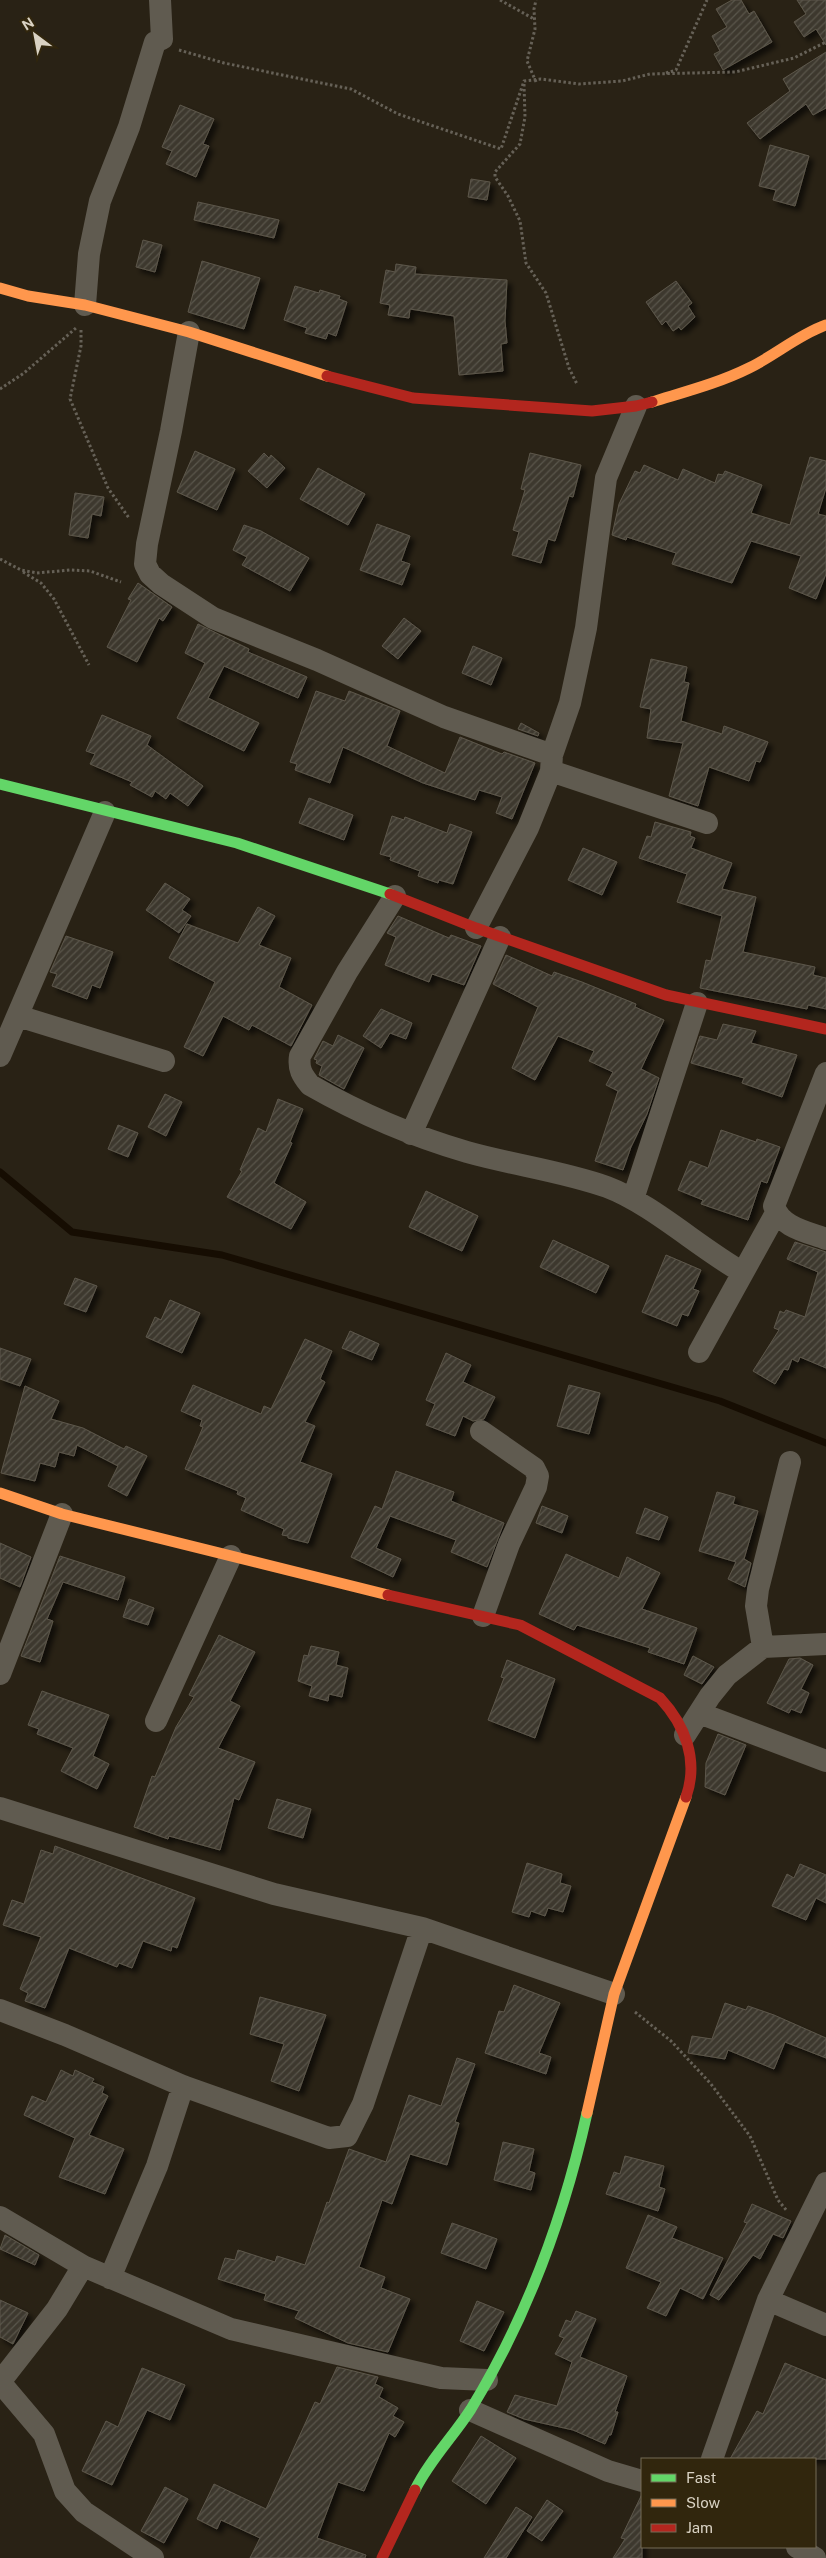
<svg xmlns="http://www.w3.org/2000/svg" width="826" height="2558" font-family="'Public Sans',sans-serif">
<defs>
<pattern id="building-hatch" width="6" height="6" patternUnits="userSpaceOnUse" patternTransform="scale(1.25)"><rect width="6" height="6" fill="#3e392e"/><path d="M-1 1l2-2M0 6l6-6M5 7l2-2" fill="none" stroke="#59554b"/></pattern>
<filter id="shadow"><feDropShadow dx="4.5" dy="4.5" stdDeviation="2.5" flood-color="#0009"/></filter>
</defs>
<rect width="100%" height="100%" fill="#292215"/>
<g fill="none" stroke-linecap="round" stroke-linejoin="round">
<path stroke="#160d02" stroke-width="7" d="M0,1172L72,1232L222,1255L720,1401L826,1443"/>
</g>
<path fill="url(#building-hatch)" stroke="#5d574b" filter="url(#shadow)" d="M732,0H741L749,14L754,11L772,42L723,70L714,54L720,51L712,36L727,27L716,9Z
M797,0H826V45L816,29L804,37L794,22L806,14Z
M826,52V108L813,115L806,104L760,139L747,123L790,91L783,79Z
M180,105L214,119L203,144L209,146L196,177L166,164L172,151L162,147Z
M770,145L809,156L795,206L773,200L776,190L759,186Z
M471,179L490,182L487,200L468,197Z
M198,202L279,220L274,238L194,220Z
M143,240L162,245L155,272L136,267Z
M202,261L260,278L244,329L188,312Z
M396,264L416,267L415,274L507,280L505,321L507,343L501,344L503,371L459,375L454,316L410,309L409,318L388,315L390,305L380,303L386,270L395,272Z
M676,281L692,303L688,306L695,317L681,330L679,327L673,331L666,321L662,325L646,302Z
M295,286L319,293L320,290L340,296L339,299L347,302L336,336L328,333L326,339L305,333L307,328L284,320Z
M195,451L235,469L217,510L177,492Z
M264,453L269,458L271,455L285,468L267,488L248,471Z
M530,453L581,465L573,497L569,496L555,541L548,539L541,563L512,555L519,532L513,530L525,490L521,489Z
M810,457L826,461V488L818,514L826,516V574L816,599L789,588L801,556L751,541L732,583L672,564L676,553L627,537L626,540L612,535L619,504L635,471L640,473L644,465L678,480L683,469L715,483L718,474L723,475L725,471L762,485L751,513L790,525Z
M318,468L365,494L348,525L300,499Z
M75,493L104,497L101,516L92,514L88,538L69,535Z
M377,524L410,536L401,561L410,564L402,585L360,570Z
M244,525L261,531L309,558L290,591L242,565L247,557L233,550Z
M138,583L172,607L163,621L159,618L137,662L107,647L131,600L128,599Z
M404,618L421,631L398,659L382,646Z
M198,624L249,649L248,652L307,677L298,698L224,666L208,698L259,723L244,751L177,718L205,663L185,653Z
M473,646L502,658L491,685L462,673Z
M651,659L687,667L684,682L689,683L681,721L722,734L724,726L768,742L760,762L756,761L749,781L709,767L698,806L669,796L683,743L647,738L651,709L640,707Z
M316,691L345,701L349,691L400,711L387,746L445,773L460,737L502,754L504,752L535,763L512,819L496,813L502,797L479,790L475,800L423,783L343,747L330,783L295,770L297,764L290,762Z
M102,715L151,736L147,745L203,786L188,806L170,793L166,799L155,791L152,797L130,785L132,782L90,764L95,754L86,751Z
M521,723L539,733L538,736L518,729Z
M309,798L353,815L344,840L299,823Z
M392,816L404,820L405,817L447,833L450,824L472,832L453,884L439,880L438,883L418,876L420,871L390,860L391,857L380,854Z
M655,822L691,832L690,836L695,838L691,848L732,863L722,889L756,897L743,952L815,967L813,975L826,978V1009L808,1005L807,1009L700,988L706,960L711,961L722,916L677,902L687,874L639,858L647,836L651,837Z
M583,848L617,862L602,895L568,880Z
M165,883L190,899L182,910L191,916L179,933L146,910Z
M258,907L275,916L259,945L291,958L279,987L312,1005L291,1046L252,1025L249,1030L223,1016L203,1056L184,1047L215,982L169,958L187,924L238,943Z
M398,916L449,938L451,935L481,946L464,985L432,974L429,982L385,965L396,937L387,933Z
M66,936L113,952L100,988L92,985L87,999L52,986L57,974L50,972Z
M506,955L552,976L554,972L582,982L636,1004L635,1007L664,1020L641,1069L659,1078L647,1114L631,1147L623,1170L595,1161L618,1091L606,1085L613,1072L589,1061L594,1051L558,1036L535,1080L512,1068L538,1007L493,984Z
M381,1009L412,1023L406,1039L390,1033L381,1048L363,1036Z
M723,1024L756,1031L751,1043L797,1055L782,1097L742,1083L744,1078L691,1063L700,1036L717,1040Z
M338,1035L364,1048L344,1089L319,1075L322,1066L316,1063L317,1060L314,1059L323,1041L333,1046Z
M165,1094L182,1102L166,1136L148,1127Z
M278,1099L303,1109L290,1142L292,1143L274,1183L306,1202L291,1229L227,1197L242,1171L240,1170L258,1128L266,1132Z
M118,1125L138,1133L128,1157L108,1149Z
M721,1130L756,1142L757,1139L780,1147L767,1183L761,1181L748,1220L701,1204L703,1200L678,1190L690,1161L708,1168Z
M426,1191L478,1216L462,1251L409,1227Z
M553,1240L609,1266L596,1293L540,1267Z
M795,1242L826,1252V1368L800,1357L798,1362L792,1359L788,1370L784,1369L775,1384L753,1371L779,1330L774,1328L780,1311L784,1313L786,1310L805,1317L818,1272L787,1259Z
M666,1255L701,1270L693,1289L699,1291L688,1316L682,1314L677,1326L642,1312Z
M75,1278L97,1286L86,1312L64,1304Z
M170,1300L200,1313L182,1353L146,1337L155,1317L161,1320Z
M350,1331L379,1344L372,1360L342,1348Z
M305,1339L332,1351L320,1379L325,1382L305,1422L315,1426L300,1462L332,1474L308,1543L288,1538V1536L282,1535L284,1529L241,1510L246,1498L237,1494L238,1491L185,1469L203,1427L200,1426L202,1420L181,1411L193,1385L261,1414L264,1406L271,1409Z
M0,1348L31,1359L20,1386L0,1379Z
M446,1353L471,1365L463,1382L495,1397L484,1419L473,1421L463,1416L455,1436L426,1425L435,1404L426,1400Z
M569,1385L600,1393L589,1434L557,1426Z
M25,1386L59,1401L51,1419L83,1428L124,1449L126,1446L147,1456L127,1496L108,1486L118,1466L77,1445L74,1456L59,1452L55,1467L40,1463L35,1481L1,1473Z
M396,1471L454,1492L451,1501L504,1523L487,1567L451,1552L456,1540L390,1516L376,1548L401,1559L393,1577L351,1557L375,1506L382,1509Z
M717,1492L735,1497L733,1504L758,1511L744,1559L751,1563L745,1587L728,1579L736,1562L699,1551Z
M542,1506L568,1516L562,1533L536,1523Z
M645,1508L668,1517L659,1540L636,1533Z
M0,1543L31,1557L20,1587L0,1578Z
M566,1554L619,1578L627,1557L660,1573L642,1609L697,1628L684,1664L648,1652L650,1648L577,1625L574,1630L539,1614Z
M60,1556L125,1577L118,1600L63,1582L47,1619L53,1621L40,1662L21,1656Z
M129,1599L154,1608L148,1625L123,1617Z
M219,1635L255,1652L230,1701L240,1706L218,1748L255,1762L239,1800L234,1798L220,1850L169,1836L168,1839L134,1827L152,1776L155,1777L176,1727L194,1697L189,1695Z
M311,1646L339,1652L336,1665L348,1668L342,1697L329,1694L328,1701L309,1696L312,1686L298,1681L304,1655L308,1656Z
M693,1656L714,1667L702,1684L684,1675Z
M800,1658L813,1665L801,1689L809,1693L801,1713L791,1709L789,1713L767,1703L789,1659Z
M507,1660L555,1679L535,1738L488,1720L504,1678L501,1677Z
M42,1691L109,1715L93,1756L109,1764L97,1789L61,1771L73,1748L37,1734L39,1729L28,1725Z
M718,1734L746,1745L725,1795L705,1787L706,1763Z
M277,1799L311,1809L303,1838L268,1828Z
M55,1846L195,1898L177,1948L172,1946L171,1951L143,1941L132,1968L119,1963L117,1967L69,1948L45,2008L25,2001L28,1993L20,1989L41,1937L3,1925L12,1900L24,1904L41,1850L53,1854Z
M527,1863L562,1874L560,1883L571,1886L563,1912L548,1908L545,1916L531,1911L529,1917L512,1912Z
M800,1864L826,1875V1903L816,1898L806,1920L772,1906L787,1874L794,1878Z
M514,1985L560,2003L539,2053L551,2057L546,2074L485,2053L499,2011L504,2012Z
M260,1997L326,2015L299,2091L271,2081L284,2044L250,2034Z
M725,2003L746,2010L748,2006L774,2015L826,2038V2058L785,2042L774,2069L728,2050L725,2059L688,2053L692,2036L712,2039Z
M457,2058L475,2064L455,2122L459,2123L447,2165L410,2154L392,2204L382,2200L359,2267L385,2277L381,2288L410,2299L388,2352L348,2343L295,2318L299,2311L264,2300L266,2294L218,2279L225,2258L235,2260L238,2250L275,2262L277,2256L305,2265L327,2202L329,2203L349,2149L386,2162L409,2095L441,2106Z
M61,2070L73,2076L75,2070L94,2079L92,2082L104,2087L102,2093L108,2096L89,2135L124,2149L105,2194L59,2177L75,2138L24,2115L32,2096L46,2102Z
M503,2142L534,2149L529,2171L535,2173L531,2190L494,2180Z
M625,2156L664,2166L659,2187L665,2189L658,2211L606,2194L614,2172L620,2174Z
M752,2204L791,2221L783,2238L773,2234L760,2259L753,2255L719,2300L710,2295L747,2223L744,2222Z
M648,2215L677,2227L672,2238L723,2258L703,2299L680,2288L666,2316L647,2308L661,2282L626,2268Z
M452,2223L497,2239L486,2269L441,2253Z
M5,2235L39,2255L35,2265L0,2249Z
M0,2300L28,2313L13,2344L0,2337Z
M477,2301L504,2312L484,2351L460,2341Z
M576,2311L596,2319L580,2357L627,2376L615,2412H618L611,2435H609L605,2444L573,2430L524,2419L507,2412L515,2395L557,2406L572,2362L555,2354L564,2338L559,2336L566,2320L571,2322Z
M785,2363L826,2380V2459H730L757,2411L763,2414Z
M337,2367L378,2377L375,2384L383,2388L379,2397L398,2408L393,2416L404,2422L395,2437L389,2433L364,2491L338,2482L317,2538L366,2555L365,2558H250L260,2538L221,2520L217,2529L197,2519L214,2484L266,2509L315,2402L320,2404Z
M142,2368L185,2385L170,2420L147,2410L112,2485L82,2471L106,2421L118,2427Z
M481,2436L516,2458L486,2504L452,2481Z
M165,2487L188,2499L164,2543L141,2531Z
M642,2494V2558H613L625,2539L621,2538Z
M547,2500L563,2511L542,2541L527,2531Z
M516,2507L532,2517L506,2558H484Z"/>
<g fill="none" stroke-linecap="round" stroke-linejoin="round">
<path stroke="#666157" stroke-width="3" stroke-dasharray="2.5 2.5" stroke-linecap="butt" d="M500,0L534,19
M179,50L224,63L351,89L398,114L501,149L524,81L541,79L579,84L622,81L650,74L735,72L794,58L826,42
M666,73L676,70L707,0
M536,82L527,61L535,29L534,9L536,0
M524,84L525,117L520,144L495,172V177L508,196L520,221L526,263L546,293L569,368L577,384
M81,330V346L70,399L108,488L129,518
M0,389L24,373L76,328
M0,559L21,570L37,573L70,570L90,571L121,582
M23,572L41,583L54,599L89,665
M635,2012L671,2041L711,2084L750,2136L778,2200L787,2211"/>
<path stroke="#605b50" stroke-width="22" d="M85,305L89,254L100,201L129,127L155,42L162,39L160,0
M189,332L171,431L147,544L145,564L150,574L161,584L213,618L317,660L444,717L552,755
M551,771L707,823
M395,896L347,972L300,1056C298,1069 302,1075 310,1085C359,1113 412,1136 467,1152C513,1165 562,1171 607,1187C652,1204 698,1247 742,1272
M476,928L528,828L551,771L552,755L570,703L586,628L606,478L636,406
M18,1016L164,1061
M0,1056L105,812
M826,1073L774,1206C780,1227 808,1232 826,1239
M411,1134L500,937
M633,1199L697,1003
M699,1352L776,1213
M481,1431L534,1468L538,1476L536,1487L509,1544L483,1616
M763,1647L826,1644
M0,1674L62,1514
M699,1713L826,1761
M156,1721L231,1556
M685,1735L710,1696L727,1675L763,1647L756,1606L758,1589L790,1462
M0,1808L274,1894L422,1928L614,1994
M0,2010L65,2035L183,2086L329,2138L347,2136L363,2104L422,1928
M0,2217L83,2266L231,2329L441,2378L487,2380
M83,2266L57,2309L0,2382L44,2434L65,2491L84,2512L153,2558
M110,2278L157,2166L183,2086
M768,2300L826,2325
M470,2410L608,2471L642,2481
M712,2459L768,2300L826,2183
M797,2547L815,2558"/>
<path stroke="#63d668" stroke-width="11" d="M0,784L237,843L390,894
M415,2490C429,2461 453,2437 471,2409C526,2319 564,2216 587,2113"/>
<path stroke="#ff974d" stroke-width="11" d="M0,288L28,296L85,305L189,332L327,376
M652,402C684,392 719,383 749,368C776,355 798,335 826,325
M0,1493L62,1514L388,1595
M587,2113L614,1994L686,1797"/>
<path stroke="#b3261e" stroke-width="11" d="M327,376L413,398L592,411L636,406L652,402
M390,894L476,928L666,995L826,1029
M388,1595L520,1625L660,1698C685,1725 699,1760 686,1797
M382,2558L415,2490"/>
</g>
<rect x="641" y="2458" width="175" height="90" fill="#31260d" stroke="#746b56"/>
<rect x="651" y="2474" width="25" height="8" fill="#63d668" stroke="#746b56"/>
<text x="686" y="2483" font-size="15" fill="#d9d2c3">Fast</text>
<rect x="651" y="2499" width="25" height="8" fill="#ff974d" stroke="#746b56"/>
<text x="686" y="2508" font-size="15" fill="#d9d2c3">Slow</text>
<rect x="651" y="2524" width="25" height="8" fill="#b3261e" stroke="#746b56"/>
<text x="686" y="2533" font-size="15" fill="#d9d2c3">Jam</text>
<g transform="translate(35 35) rotate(328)" stroke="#31260d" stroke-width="4" paint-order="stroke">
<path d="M0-4L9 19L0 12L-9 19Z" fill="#d9d2c3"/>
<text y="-8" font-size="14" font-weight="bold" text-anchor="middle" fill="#d9d2c3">N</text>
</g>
</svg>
